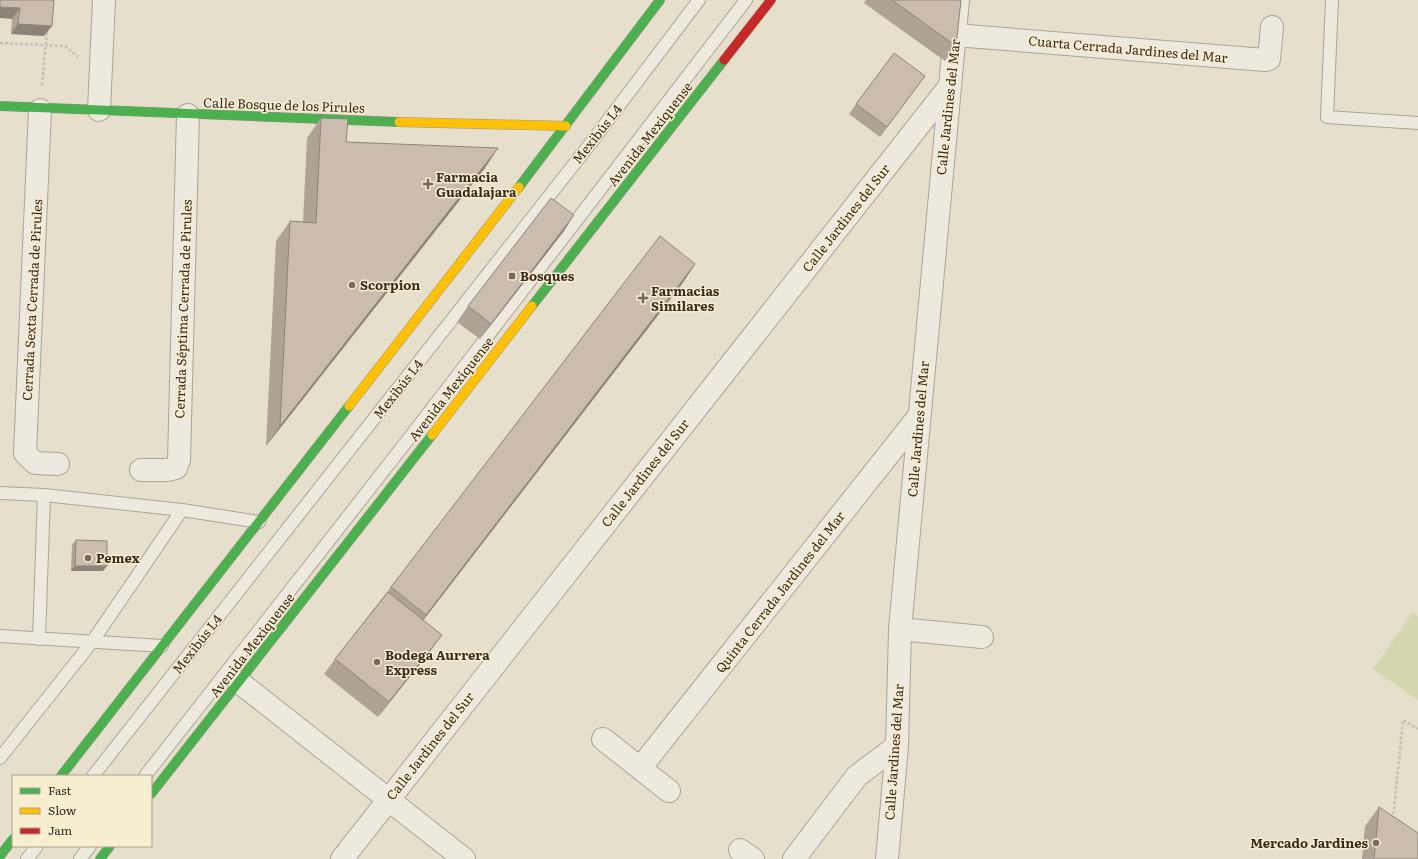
<svg xmlns="http://www.w3.org/2000/svg" width="1418" height="859" font-family="Literata,serif">
<rect width="100%" height="100%" fill="#e6dfcc"/>
<path fill="#d5d6ae" d="M1413,612L1418,616V700L1373,669Z"/>
<g fill="none" stroke-linecap="round" stroke-linejoin="round">
<g stroke="#aba496" stroke-width="14">
<path id="lane" d="M1332,0L1327,117L1418,123
M0,493L44,495
M0,636L162,646
M39,639L44,495L182,510
M0,758L92,642L182,510L259,522
M93,776L590,144L699,0
M145,776L410,437L746,0
M27,859L37,846
M80,859L90,846"/>
</g>
<g stroke="#aba496" stroke-width="24">
<path id="street" d="M955,35L1265,60L1269,59L1272,27
M40,110L25,453L35,463L58,464
M99,110L104,0
M141,470H167L176,468L179,460L188,115
M900,629L982,637
M239,682L464,859
M603,739L669,791
M641,767L919,416
M740,850L753,859
M342,859L949,87
M794,859L857,776L897,746
M887,859L897,746L900,629L958,0"/>
</g>
<g stroke="#9b9385" stroke-width="10">
<path id="fast" d="M0,106L399,122
M519,187L660,0
M532,306L724,60
M61,776L349,406
M151,794L432,435
M0,856L13,839
M100,859L110,846"/>
</g>
<g stroke="#9b9385" stroke-width="10">
<path id="slow" d="M399,122L566,126
M349,406L519,187
M432,435L532,306"/>
</g>
<g stroke="#9b9385" stroke-width="10">
<path id="jam" d="M724,60L771,0"/>
</g>
<path stroke="#c6c0b6" stroke-width="2.5" stroke-dasharray="3 2" stroke-linecap="butt" d="M0,43L65,46L78,57
M42,85L47,30
M1393,819L1403,720L1418,729"/>
<use href="#lane" stroke="#eee9df" stroke-width="12"/>
<use href="#street" stroke="#eee9df" stroke-width="22"/>
<use href="#fast" stroke="#4caf50" stroke-width="9"/>
<use href="#slow" stroke="#ffc107" stroke-width="9"/>
<use href="#jam" stroke="#c62828" stroke-width="9"/>
</g>
<path fill="#aea395" d="M0,0H54L44,36L11,34L12,19Z
M866,0H961L956,46L945,61L864,3Z
M925,76L880,137L849,114L856,104Z
M321,118L346,142L485,168L266,446L276,241L290,221L303,222L307,138Z
M564,231L480,339L457,322L468,306Z
M695,264L682,284L423,620L431,650L378,717L324,674L335,659L391,587Z
M76,540L103,571H71L72,545Z
M1379,807L1418,859H1362L1365,826Z"/>
<path fill="#8d8479" d="M0,7L20,8L12,19L0,18Z
M18,24L52,26L44,36L11,34Z
M498,148L485,168L266,446L280,426Z
M574,215L564,231L480,339L491,324Z
M695,264L682,284L412,635L426,615Z
M75,566H107L103,571H71Z
M442,635L431,650L378,717L389,702Z"/>
<path fill="#cabdad" stroke="#8d8479" d="M0,0H54L52,26L18,24L20,8L0,7Z
M892,0H961L956,46Z
M894,53L925,76L887,127L856,104Z
M321,118L348,119L346,142L498,148L280,426L290,221L316,223Z
M551,198L574,215L491,324L468,306Z
M660,236L695,264L426,615L391,587Z
M76,540L107,541V566H75Z
M388,592L442,635L389,702L335,659Z
M1379,807L1418,833V859H1374Z"/>
<g fill="#766b5a" stroke="#f7eed2" stroke-width="1.5">
<path d="M426 178h4v4h4v4h-4v4h-4v-4h-4v-4h4z"/>
<rect x="508" y="272" width="8" height="8" rx="2"/>
<circle cx="352" cy="285" r="4"/>
<path d="M641 292h4v4h4v4h-4v4h-4v-4h-4v-4h4z"/>
<circle cx="88" cy="558" r="4"/>
<circle cx="377" cy="662" r="4"/>
<circle cx="1376" cy="843" r="4"/>
</g>
<g text-anchor="middle" stroke-width="3" stroke-linejoin="round" paint-order="stroke">
<g font-size="13" fill="#3a2c1d" stroke="#f7eed2">
<text transform="translate(1128 49) rotate(5)" y="5">Cuarta Cerrada Jardines del Mar</text>
<text transform="translate(284 105) rotate(2)" y="5">Calle Bosque de los Pirules</text>
<text transform="translate(948 107) rotate(-84)" y="5">Calle Jardines del Mar</text>
<text transform="translate(597 134) rotate(-52)" y="5">Mexibús L4</text>
<text transform="translate(650 134) rotate(-52)" y="5">Avenida Mexiquense</text>
<text transform="translate(846 218) rotate(-52)" y="5">Calle Jardines del Sur</text>
<text transform="translate(32 300) rotate(-87)" y="5">Cerrada Sexta Cerrada de Pirules</text>
<text transform="translate(183 309) rotate(-88)" y="5">Cerrada Séptima Cerrada de Pirules</text>
<text transform="translate(398 389) rotate(-52)" y="5">Mexibús L4</text>
<text transform="translate(451 389) rotate(-52)" y="5">Avenida Mexiquense</text>
<text transform="translate(918 429) rotate(-85)" y="5">Calle Jardines del Mar</text>
<text transform="translate(645 473) rotate(-52)" y="5">Calle Jardines del Sur</text>
<text transform="translate(780 592) rotate(-52)" y="5">Quinta Cerrada Jardines del Mar</text>
<text transform="translate(197 644) rotate(-52)" y="5">Mexibús L4</text>
<text transform="translate(252 645) rotate(-52)" y="5">Avenida Mexiquense</text>
<text transform="translate(430 746) rotate(-52)" y="5">Calle Jardines del Sur</text>
<text transform="translate(894 752) rotate(-86)" y="5">Calle Jardines del Mar</text>
</g>
<g font-size="13" font-weight="bold" fill="#3a2c1d" stroke="#f7eed2" text-anchor="start">
<text x="436" y="182">Farmacia<tspan x="436" dy="15">Guadalajara</tspan></text>
<text x="520" y="281">Bosques</text>
<text x="360" y="290">Scorpion</text>
<text x="651" y="296">Farmacias<tspan x="651" dy="15">Similares</tspan></text>
<text x="96" y="563">Pemex</text>
<text x="385" y="660">Bodega Aurrera<tspan x="385" dy="15">Express</tspan></text>
<text x="1368" y="848" text-anchor="end">Mercado Jardines</text>
</g>
</g>
<rect x="12" y="775" width="140" height="72" fill="#f7eed2" stroke="#aba08a"/>
<rect x="20" y="788" width="20" height="6" fill="#4caf50" stroke="#aba08a"/>
<text x="48" y="795" font-size="12" fill="#3a2c1d">Fast</text>
<rect x="20" y="808" width="20" height="6" fill="#ffc107" stroke="#aba08a"/>
<text x="48" y="815" font-size="12" fill="#3a2c1d">Slow</text>
<rect x="20" y="828" width="20" height="6" fill="#c62828" stroke="#aba08a"/>
<text x="48" y="835" font-size="12" fill="#3a2c1d">Jam</text>
</svg>
